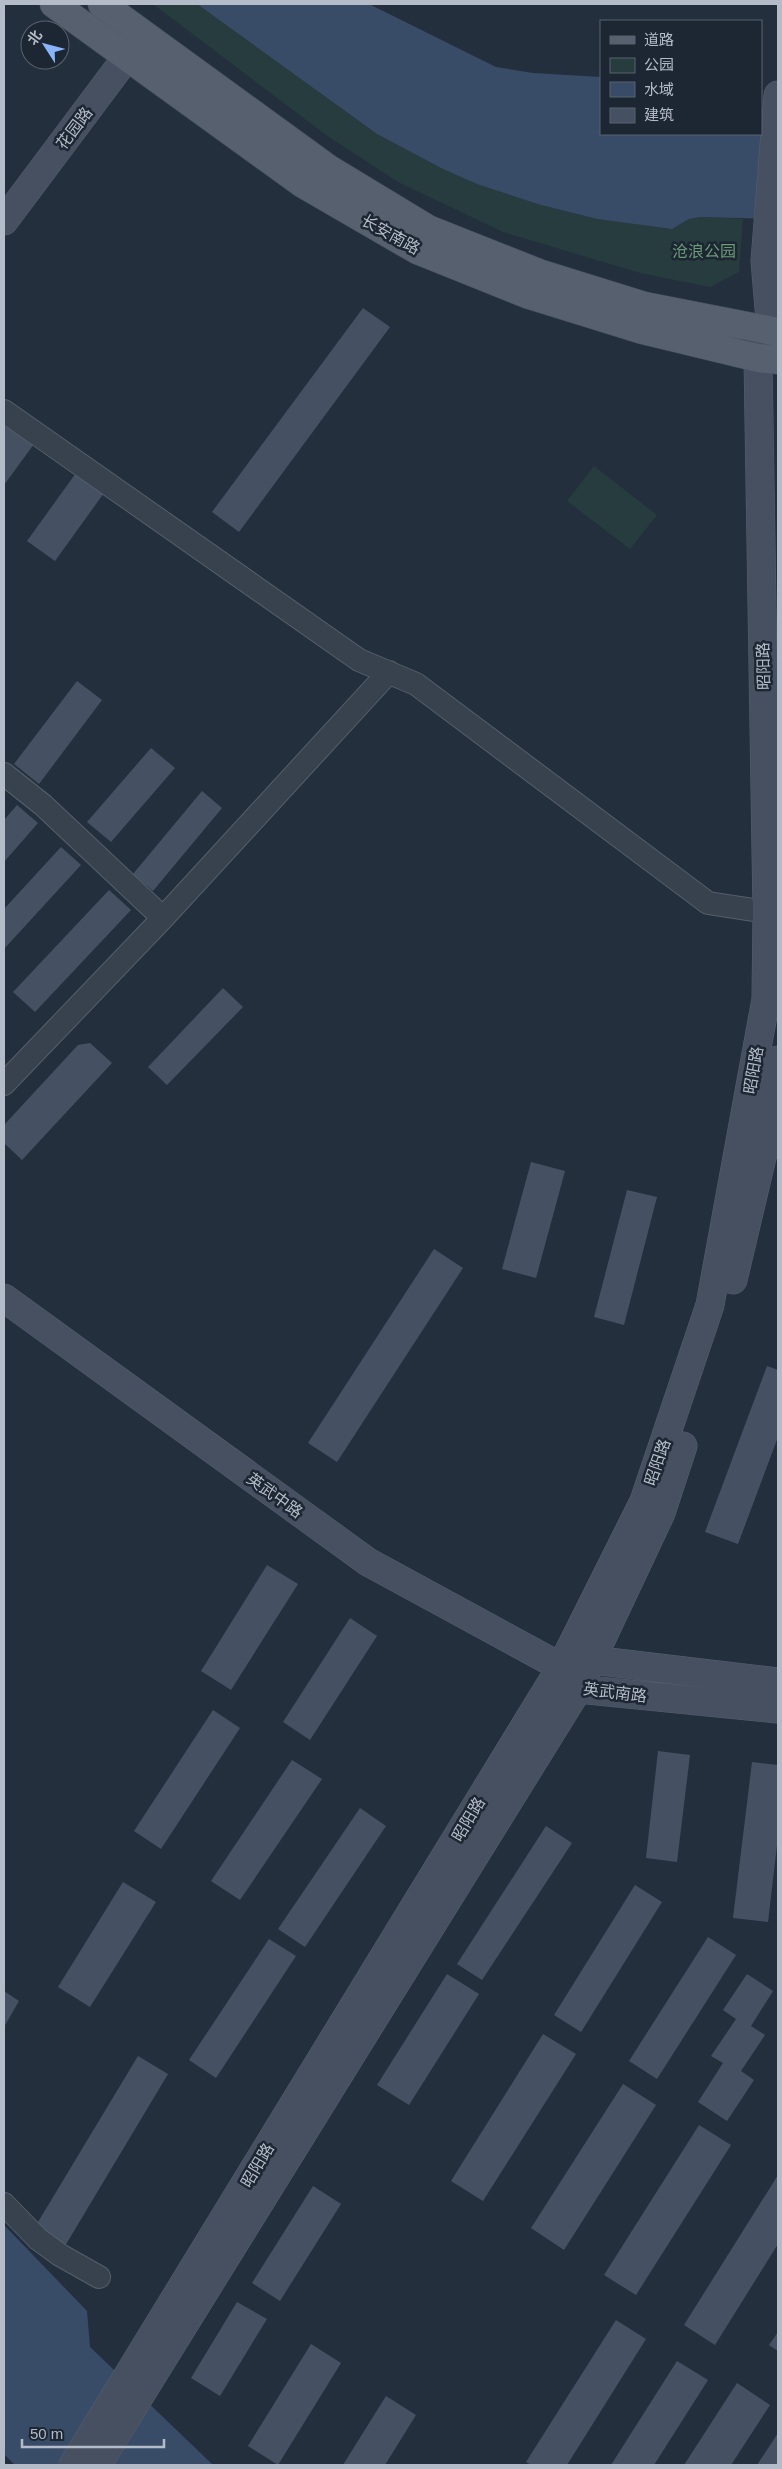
<svg xmlns="http://www.w3.org/2000/svg" width="782" height="2469" font-family="Arial,'Noto Sans SC',sans-serif">
<rect width="100%" height="100%" fill="#242f3e"/>
<path fill="#263c3f" d="M153,4H197L377,134L441,168L541,205L597,219L672,229L689,219L700,217L743,219L739,272L710,287L640,273L503,232L398,182L326,135Z
M594,466L657,515L630,549L567,501Z"/>
<path fill="#394c67" d="M197,4H369L496,67L533,73L601,77V134H761V120L778,121V219L700,217L689,219L672,229L597,219L541,205L477,184L441,168L377,134Z
M4,2225L87,2311L90,2347L213,2465H15L4,2454Z"/>
<path fill="#455162" d="M363,308L390,327L239,532L212,512Z
M7,424L34,444L4,485V429Z
M76,473L104,493L55,561L27,541Z
M77,681L102,700L39,784L14,764Z
M151,748L175,768L111,842L87,822Z
M202,791L222,808L153,891L133,874Z
M17,805L38,823L4,862V820Z
M61,847L81,865L4,949V909Z
M109,890L131,910L35,1012L13,992Z
M223,988L243,1007L167,1085L148,1067Z
M90,1043L112,1063L22,1160L4,1143V1125L78,1045Z
M531,1162L565,1171L536,1278L502,1269Z
M627,1190L657,1197L624,1325L594,1317Z
M434,1249L463,1268L337,1462L308,1443Z
M767,1366L778,1370V1437L738,1544L705,1532Z
M267,1565L298,1584L231,1690L201,1671Z
M350,1618L377,1636L310,1740L283,1722Z
M213,1710L240,1728L161,1849L134,1831Z
M658,1751L690,1755L677,1862L646,1858Z
M292,1760L322,1779L240,1900L211,1881Z
M752,1762L778,1765V1837L768,1922L733,1918Z
M360,1808L386,1826L305,1947L278,1929Z
M546,1826L572,1843L482,1980L457,1964Z
M123,1882L156,1902L90,2007L58,1987Z
M635,1885L662,1902L581,2032L554,2015Z
M708,1937L736,1955L657,2079L629,2061Z
M269,1939L296,1956L216,2078L189,2060Z
M447,1974L479,1994L409,2105L377,2085Z
M747,1974L773,1991L751,2026L765,2035L741,2071L754,2080L727,2121L698,2102L723,2063L711,2056L736,2019L723,2010Z
M4,1991L19,2001L4,2027Z
M543,2034L576,2054L483,2201L451,2181Z
M138,2056L168,2074L65,2246L35,2227Z
M623,2084L656,2105L564,2250L531,2228Z
M699,2125L731,2145L636,2295L604,2275Z
M778,2175V2244L715,2345L684,2325Z
M313,2186L341,2204L280,2301L252,2283Z
M237,2302L267,2319L220,2396L191,2378Z
M616,2320L646,2339L567,2465H531L526,2462Z
M778,2332V2351L769,2345Z
M311,2344L341,2363L278,2465L248,2446Z
M677,2361L708,2380L654,2465H611Z
M737,2383L770,2405L731,2465H684Z
M386,2396L416,2415L385,2465H343Z
M778,2433V2465H757Z"/>
<g fill="none" stroke-linecap="round" stroke-linejoin="round">
<g stroke="#565f6c" stroke-width="24">
<path id="street" d="M4,411L359,660L416,684L708,903L767,912
M4,774L43,805L163,918
M4,1084L163,918L389,672
M4,2204L38,2239L60,2255L99,2277"/>
</g>
<g stroke="#565f6c" stroke-width="29">
<path id="secondary" d="M778,95L765,261L771,332L778,344
M4,221L141,38
M733,1280L765,1145L778,1060
M4,1298L368,1562L561,1667L578,1689L778,1709
M574,1664L592,1660L778,1682
M73,2465L561,1667L644,1501L710,1305L766,999L767,912L758,358L768,337
M97,2465L578,1689L661,1513L683,1446"/>
</g>
<g stroke="#414a57" stroke-width="29">
<path id="primary" d="M54,4L303,184L417,250L529,295L642,330L758,358L778,360
M102,4L329,169L428,229L539,273L645,306L778,332"/>
</g>
<use href="#street" stroke="#38414e" stroke-width="22"/>
<use href="#secondary" stroke="#465061" stroke-width="28"/>
<use href="#primary" stroke="#56606e" stroke-width="28"/>
</g>
<g text-anchor="middle" stroke-width="5" stroke-linejoin="round" paint-order="stroke">
<g font-size="16" fill="#b4bcc9" stroke="#1d2633">
<text transform="translate(74 128) rotate(-53)" y="6">花园路</text>
<text transform="translate(391 234) rotate(29)" y="6">长安南路</text>
<text transform="translate(763 666) rotate(-91)" y="6">昭阳路</text>
<text transform="translate(753 1070) rotate(-80)" y="6">昭阳路</text>
<text transform="translate(657 1462) rotate(-71)" y="6">昭阳路</text>
<text transform="translate(275 1495) rotate(36)" y="6">英武中路</text>
<text transform="translate(615 1692) rotate(7)" y="6">英武南路</text>
<text transform="translate(468 1819) rotate(-59)" y="6">昭阳路</text>
<text transform="translate(257 2165) rotate(-59)" y="6">昭阳路</text>
</g>
<g font-size="16" fill="#6b9a76" stroke="#1d2633">
<text x="704" y="257">沧浪公园</text>
</g>
</g>
<rect width="782" height="2469" fill="none" stroke="#b4bcc9" stroke-width="10"/>
<rect x="600" y="20" width="162" height="115" fill="#1d2633" stroke="#59626f"/>
<rect x="610" y="36" width="25" height="8" fill="#56606e" stroke="#59626f"/>
<text x="644" y="45" font-size="15" fill="#b4bcc9">道路</text>
<rect x="610" y="58" width="25" height="15" fill="#263c3f" stroke="#59626f"/>
<text x="644" y="70" font-size="15" fill="#b4bcc9">公园</text>
<rect x="610" y="82" width="25" height="15" fill="#394c67" stroke="#59626f"/>
<text x="644" y="95" font-size="15" fill="#b4bcc9">水域</text>
<rect x="610" y="108" width="25" height="15" fill="#455162" stroke="#59626f"/>
<text x="644" y="120" font-size="15" fill="#b4bcc9">建筑</text>
<g transform="translate(45 45) rotate(306)"><circle r="24" fill="#1d2633" stroke="#59626f"/>
<path d="M0-4L9 19L0 12L-9 19Z" fill="#8ab4f8"/>
<text y="-8" font-size="14" font-weight="bold" text-anchor="middle" fill="#b4bcc9">北</text>
</g>
<path d="M22 2439v8h142v-8" fill="none" stroke="#b4bcc9" stroke-width="2.5"/>
<text x="30" y="2439" font-size="15" fill="#b4bcc9" stroke="#1d2633" stroke-width="4" paint-order="stroke">50 m</text>
</svg>
